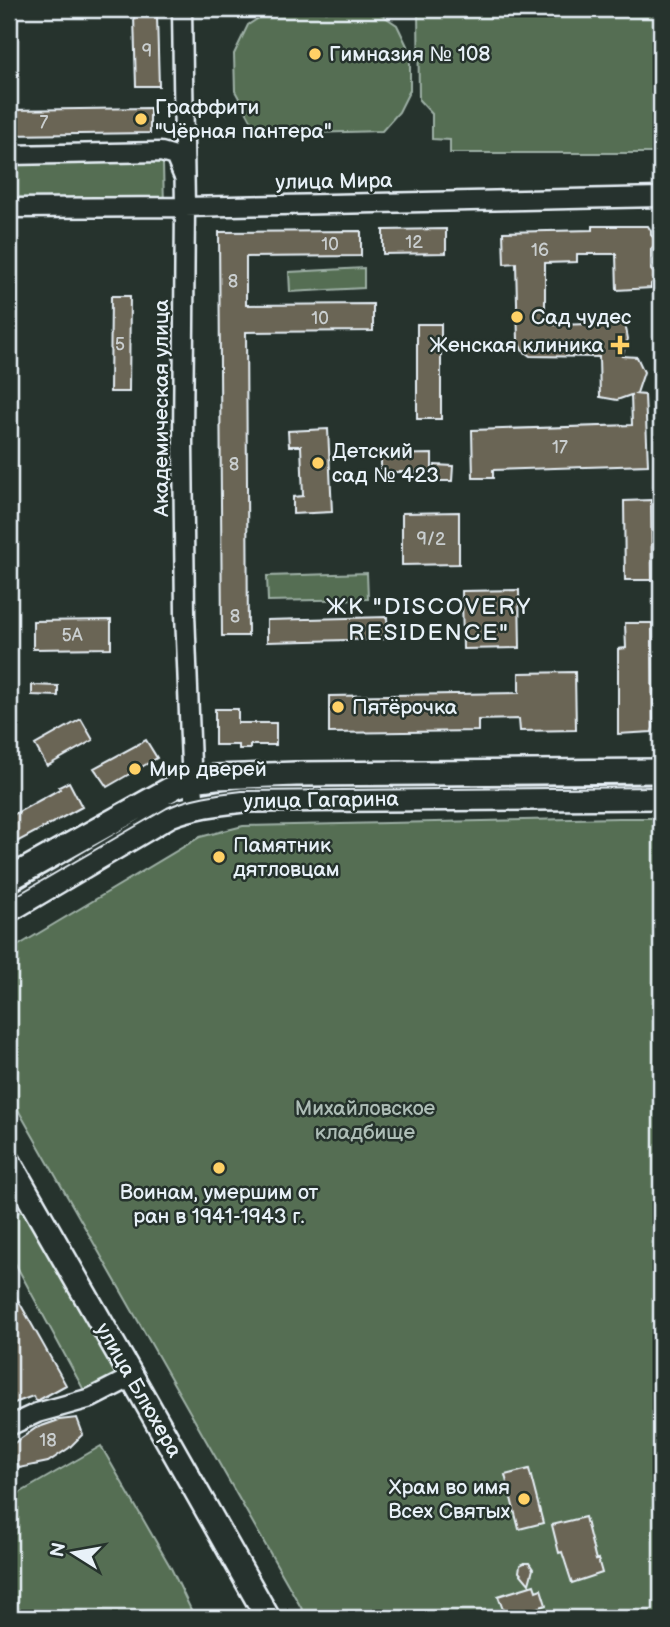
<svg xmlns="http://www.w3.org/2000/svg" width="670" height="1627" font-family="'Balsamiq Sans',sans-serif">
<rect width="100%" height="100%" fill="#26332d"/>
<filter id="ink" filterUnits="userSpaceOnUse"><feTurbulence type="fractalNoise" baseFrequency=".0143" numOctaves="2"/><feDisplacementMap in="SourceGraphic" scale="14" xChannelSelector="R" yChannelSelector="G"/><feConvolveMatrix kernelMatrix="1 2 1 2 8 2 1 2 1" color-interpolation-filters="sRGB"/></filter>
<g filter="url(#ink)">
<path fill="#556e53" stroke="#9eb0a6" stroke-width="2" d="M418,9H661V153H450V140L432,139V114L419,100Z
M376,11L397,25L410,52V90L399,112L382,131L274,134L252,122L235,91L234,54L248,25L268,12Z
M156,152L163,164L164,206L9,208V155Z
M364,268V288L290,292L289,272Z
M367,573L368,599L268,601L267,576Z
M619,818H661V1618H307L9,1094V951L200,837L243,826Z
M28,1208L122,1377L87,1396L9,1252V1217Z
M101,1446L171,1568L195,1618H9V1499Z"/>
<path fill="#6b6554" stroke="#e8f1f8" stroke-width="2" d="M134,16H157L159,86H136Z
M150,108V133L9,135V110Z
M593,226H648L651,231V235L655,239V245L651,249V270L655,274V280L651,284V288L617,290L616,254H577V262L545,263V314L548,320L555,325L625,323L628,339L622,356L637,357L644,372L637,393L635,394L645,395L648,465L493,470V478H473L472,430L632,425L631,395L617,400L600,397L599,357L530,356L522,350L518,341L516,263L504,264L503,232L593,230Z
M446,229V253L383,254V230Z
M361,231V256L246,257V305L373,304V331L246,332L248,636H222L219,232Z
M111,296H130L129,392H110Z
M417,324H441V419H417Z
M328,429L332,512L293,514V497L303,496L301,446H289L288,431Z
M432,454V472H381V455Z
M435,465L453,466L452,481H434Z
M651,500L652,580H625L624,501Z
M459,512V564L402,565V513Z
M519,590L520,648L463,649L462,591Z
M387,617L388,639L267,642V620Z
M111,620V648L33,649V621Z
M625,623H652L653,728L652,732L618,734V649L626,648Z
M575,672L576,730L520,731L519,719L478,720V731L329,733V696L519,693V673Z
M32,685L58,686V696L32,695Z
M215,709H238V723H276V745H250V749H239V745H215Z
M81,719L93,740L47,766L35,745Z
M146,740L157,758L107,787L94,768Z
M69,782L82,807L13,844L9,836V817L60,789L59,787Z
M9,1284L66,1385L37,1401H36L33,1396L9,1405Z
M77,1418L83,1434L69,1448L48,1462L19,1468L10,1446L36,1428L59,1420Z
M529,1469L543,1523L519,1529L505,1475Z
M585,1517L596,1560L598,1559L602,1573L572,1583L562,1552L559,1553L552,1525Z
M524,1563H529L533,1569L529,1584L519,1572L520,1565Z
M534,1585L536,1591L541,1589L546,1605L506,1618L498,1596Z"/>
<g fill="none" stroke-linecap="round" stroke-linejoin="round">
<g stroke="#e8f1f8" stroke-width="23">
<path id="minor" d="M182,9L185,207L183,443L185,613L191,764L195,807
M9,155L161,152L175,156L183,175
M9,208L185,207L661,197
M9,1426L37,1413L91,1398L132,1377"/>
</g>
<g stroke="#e8f1f8" stroke-width="28">
<path id="major" d="M9,879L176,786L192,780L216,777L296,774L661,771
M9,910L170,815C193,806 218,803 243,800L661,797
M9,1162L132,1377L268,1618"/>
</g>
<use href="#minor" stroke="#26332d" stroke-width="18"/>
<use href="#major" stroke="#26332d" stroke-width="23"/>
<path stroke="#e8f1f8" stroke-width="2" d="M9,900L167,808C191,797 216,794 242,791L661,787"/>
</g>
</g>
<g fill="#ffd166" stroke="#26332d" stroke-width="2.5">
<circle cx="315" cy="54" r="7"/>
<circle cx="141" cy="119" r="7"/>
<circle cx="517" cy="317" r="7"/>
<path d="M616.5 334.5h7v7h7v7h-7v7h-7v-7h-7v-7h7z"/>
<circle cx="318" cy="463" r="7"/>
<circle cx="338" cy="707" r="7"/>
<circle cx="135" cy="769" r="7"/>
<circle cx="219" cy="857" r="7"/>
<circle cx="219" cy="1168" r="7"/>
<circle cx="524" cy="1499" r="7"/>
</g>
<g text-anchor="middle" stroke-width="5" stroke-linejoin="round" paint-order="stroke">
<g font-size="18" fill="#c9cecf">
<text x="147" y="57">9</text>
<text x="44" y="128">7</text>
<text x="414" y="248">12</text>
<text x="330" y="250">10</text>
<text x="540" y="256">16</text>
<text x="233" y="287">8</text>
<text x="320" y="324">10</text>
<text x="120" y="350">5</text>
<text x="560" y="453">17</text>
<text x="234" y="470">8</text>
<text x="431" y="545">9/2</text>
<text x="235" y="622">8</text>
<text x="72" y="641">5А</text>
<text x="48" y="1446">18</text>
</g>
<g font-size="21" fill="#e8f1f8" stroke="#26332d" text-anchor="start">
<text x="329" y="61">Гимназия № 108</text>
<text x="155" y="114">Граффити<tspan x="155" dy="24">"Чёрная пантера"</tspan></text>
<text x="531" y="324">Сад чудес</text>
<text x="604" y="352" text-anchor="end">Женская клиника</text>
<text x="332" y="458">Детский<tspan x="332" dy="24">сад № 423</tspan></text>
<text x="352" y="714">Пятёрочка</text>
<text x="149" y="776">Мир дверей</text>
<text x="233" y="852">Памятник<tspan x="233" dy="24">дятловцам</tspan></text>
<text x="219" y="1199" text-anchor="middle">Воинам, умершим от<tspan x="219" dy="24">ран в 1941-1943 г.</tspan></text>
<text x="510" y="1494" text-anchor="end">Храм во имя<tspan x="510" dy="24">Всех Святых</tspan></text>
</g>
<g font-size="21" fill="#e8f1f8" stroke="#26332d">
<text transform="translate(334 181) rotate(-1)" y="7">улица Мира</text>
<text transform="translate(161 408) rotate(-90)" y="7">Академическая улица</text>
<text transform="translate(321 800) rotate(-1)" y="7">улица Гагарина</text>
<text transform="translate(139 1390) rotate(60)" y="7">улица Блюхера</text>
</g>
<g font-size="21" fill="#adbdb6" stroke="#26332d">
<text x="365" y="1115">Михайловское<tspan x="365" dy="24">кладбище</tspan></text>
</g>
<g font-size="23" letter-spacing="2" fill="#e8f1f8" stroke="#26332d">
<text x="429" y="614">ЖК "DISCOVERY<tspan x="429" dy="26">RESIDENCE"</tspan></text>
</g>
</g>
<rect width="670" height="1627" fill="none" stroke="#26332d" stroke-width="35"/>
<rect x="18" y="18" width="635" height="1592" fill="none" stroke="#e8f1f8" stroke-width="2.5" filter="url(#ink)"/>
<g transform="translate(74 1553) rotate(281)" stroke="#26332d" stroke-width="5" paint-order="stroke">
<path d="M0-5L12 26L0 18L-12 26Z" fill="#e8f1f8"/>
<text y="-10" font-size="19" font-weight="bold" text-anchor="middle" fill="#e8f1f8">N</text>
</g>
</svg>
